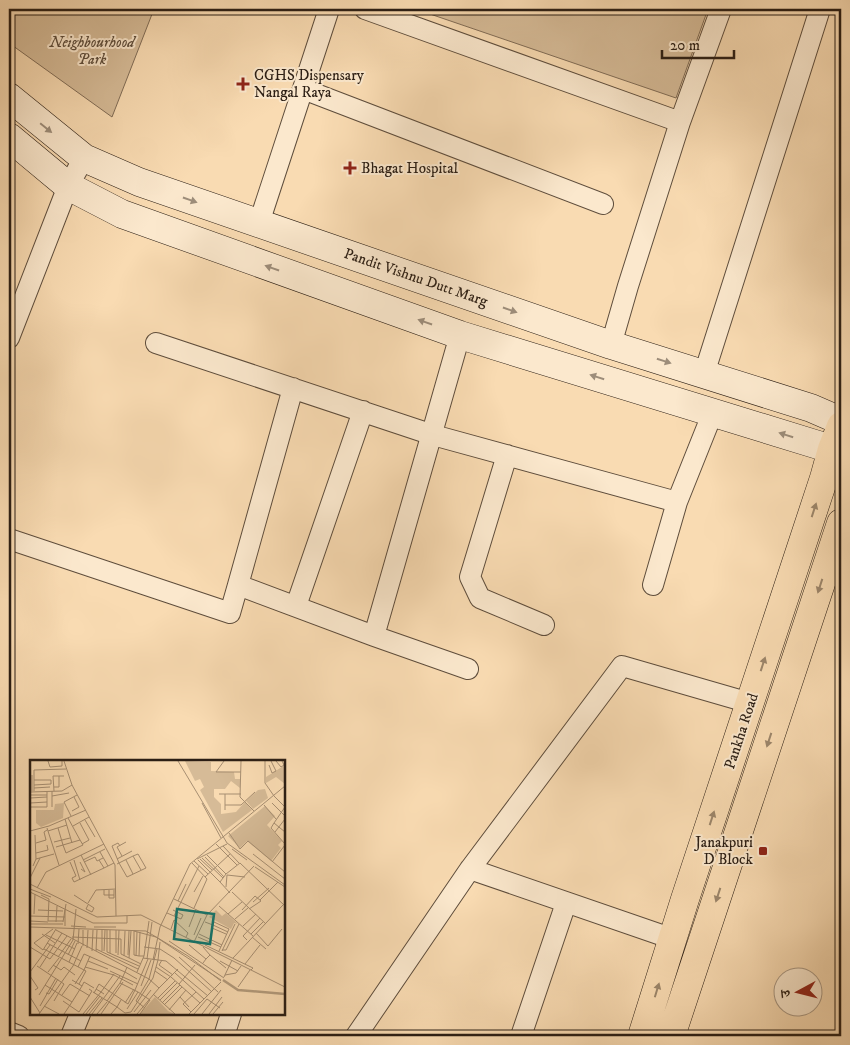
<svg xmlns="http://www.w3.org/2000/svg" width="850" height="1045" font-family="'IM FELL DW Pica','Noto Serif Devanagari',serif">
<rect width="100%" height="100%" fill="#f9dbb2"/>
<filter id="stains"><feTurbulence type="fractalNoise" baseFrequency=".004" numOctaves="4"/><feColorMatrix values="0 0 0 0 .2 0 0 0 0 .09 0 0 0 0 .02 0 0 0 .5 -.17"/></filter>
<radialGradient id="worn" r=".72"><stop offset=".6" stop-color="#630" stop-opacity="0"/><stop offset="1" stop-color="#630" stop-opacity=".3"/></radialGradient>
<path fill="#d6bb97" stroke="#806c56" d="M9,9H154L112,117L9,43Z
M431,9H708L676,98L430,14Z"/>
<g fill="none" stroke-linecap="round" stroke-linejoin="round">
<g stroke="#5e4d3c" stroke-width="22">
<path id="street" d="M365,9L680,122
M303,89L603,204
M259,223L329,9
M9,338L68,186L84,158
M156,343L433,435L677,502
M611,345L628,286L680,122L721,9
M704,374L820,9
M507,455L470,577L480,598L544,625
M9,539L230,613L238,585L374,636L468,669
M238,585L293,388
M653,585L677,502L713,412
M296,606L363,411
M374,636L460,335
M470,869L673,939
M9,1032L19,1036
M71,1036L80,1014
M224,1036L231,1014
M356,1036L470,869L622,666L750,703
M521,1036L566,903"/>
</g>
<g stroke="#2b1e14" stroke-width="29">
<path id="secondary" d="M9,97L84,158L139,182L611,345L811,408L841,421
M9,137L68,186L122,214L460,335L841,452"/>
</g>
<g stroke="#2b1e14" stroke-width="29">
<path id="primary" d="M642,1036L685,899L824,478L832,449L841,426
M671,1036L841,523"/>
</g>
<use href="#street" stroke="#fbe8cd" stroke-width="20"/>
<use href="#secondary" stroke="#fbe8cd" stroke-width="28"/>
<use href="#primary" stroke="#f9dbb2" stroke-width="28"/>
</g>
<defs><path id="oneway-solid" d="M-6-.8H1V-3.2L6.5 0L1 3.2V.8H-6Z" transform="scale(1.25)"/></defs>
<g fill="#9d8d7a">
<use href="#oneway-solid" transform="translate(46 128) rotate(39)"/>
<use href="#oneway-solid" transform="translate(190 200) rotate(19)"/>
<use href="#oneway-solid" transform="translate(272 268) rotate(-161)"/>
<use href="#oneway-solid" transform="translate(510 310) rotate(19)"/>
<use href="#oneway-solid" transform="translate(425 322) rotate(-161)"/>
<use href="#oneway-solid" transform="translate(664 361) rotate(18)"/>
<use href="#oneway-solid" transform="translate(597 377) rotate(-163)"/>
<use href="#oneway-solid" transform="translate(786 435) rotate(-163)"/>
</g>
<g fill="#9c866b">
<use href="#oneway-solid" transform="translate(814 510) rotate(-72)"/>
<use href="#oneway-solid" transform="translate(820 586) rotate(108)"/>
<use href="#oneway-solid" transform="translate(763 664) rotate(-72)"/>
<use href="#oneway-solid" transform="translate(769 740) rotate(108)"/>
<use href="#oneway-solid" transform="translate(712 818) rotate(-72)"/>
<use href="#oneway-solid" transform="translate(718 895) rotate(108)"/>
<use href="#oneway-solid" transform="translate(657 990) rotate(-73)"/>
</g>
<g fill="#8f2418" stroke="#fbe8cd" stroke-width="2">
<path d="M240.5 76.5h5v5h5v5h-5v5h-5v-5h-5v-5h5z"/>
<path d="M347.5 160.5h5v5h5v5h-5v5h-5v-5h-5v-5h5z"/>
<rect x="758" y="846" width="10" height="10" rx="2.5"/>
</g>
<g text-anchor="middle" stroke-width="4" stroke-linejoin="round" paint-order="stroke">
<g font-size="15" font-style="italic" fill="#5e4d3b" stroke="#fbe8cd">
<text x="92" y="47">Neighbourhood<tspan x="92" dy="17">Park</tspan></text>
</g>
<g font-size="15" fill="#2b1e14" stroke="#fbe8cd" text-anchor="start">
<text x="254" y="80">CGHS Dispensary<tspan x="254" dy="17">Nangal Raya</tspan></text>
<text x="361" y="173">Bhagat Hospital</text>
<text x="753" y="847" text-anchor="end">Janakpuri<tspan x="753" dy="17">D Block</tspan></text>
</g>
<g font-size="15" fill="#2b1e14" stroke="#fbe8cd">
<text transform="translate(416 277) rotate(19)" y="5">Pandit Vishnu Dutt Marg</text>
<text transform="translate(741 731) rotate(-72)" y="5">Pankha Road</text>
</g>
</g>
<g transform="translate(30 760)">
<rect width="255" height="255" fill="#f9dbb2"/>
<path d="M155,1L181,2V11L204,12L205,19H210V28L201,21L195,29H184V37L191,44V54L206,52L215,42L222,50L193,72L170,30L174,27L170,19L165,21ZM255,5V24L246,17L236,23V17ZM235,29L238,38L223,49L216,41L228,30ZM34,43L33,58L11,67L6,63V50H24L25,44ZM235,46L245,56L237,65L252,81L248,85L251,88L241,101L217,81L210,88L198,76ZM186,150L192,156L196,153L208,164L204,163L201,169L179,157ZM125,237L138,251L145,254H110Z" fill="#d6bb97"/>
<path fill="none" stroke="#b39b7c" stroke-width="2.5" d="M193,220L208,230L255,234"/>
<path fill="none" stroke="#a78f73" stroke-width="1" d="M18,1L20,7L32,6V1M34,1L42,25L85,105L86,156M148,1L197,83L255,125M194,1L186,12H211M211,1L210,37L224,51M235,1V23L244,36M246,1L251,7L254,5L252,1M239,5L242,13L246,11L241,1M2,15V31M4,20H21V24L4,25M24,27H29V16M4,28L20,27M4,31V10L36,9M22,31V47M24,31L23,16H34M0,32L32,31L42,25M189,34H211M0,35H17M22,36L39,33M244,36L255,47M0,38L17,37V31M0,43L17,42M172,43L191,78M242,43L255,56M195,45H211L225,32M234,45L246,59M0,47H17V37M255,47L244,63L255,72M195,50V34M42,51L49,47L44,37M41,56L34,42L47,35M38,58L50,80M35,59L42,83M55,60L65,77M50,63L59,80L52,84M244,63L241,68L255,84M43,66L59,57M17,68L29,105M0,71L19,66L56,50M18,71L37,65M245,72L255,59M199,73L210,89L218,81L255,112M5,75L6,99M24,82L40,78M6,83L16,80L14,72L17,70M186,84L207,105M193,86L209,103M26,87L33,85L50,80L53,85L36,93L33,85L28,68M202,89L217,100M70,92L78,106M6,93L18,90L17,85M223,94L255,119M51,95L61,115M177,95L196,114L190,122L200,133M92,96L87,87L96,82M103,96L111,110M175,97L194,117M172,98L193,118M87,99L102,91M167,99L197,84M170,99L182,110M44,100L50,120M53,100L75,89M69,100L74,108L84,103M96,100L103,114M168,100L190,122M164,101L178,114M40,102L46,116L42,118L44,122L74,108M50,102L55,112L51,109M54,102L65,97L67,101L73,98M242,102L255,85M162,103L177,119L164,148M87,104L103,96L108,94L116,108L97,117L89,103L82,86L88,83L90,86M3,106L6,99L24,94M225,107L255,127M196,114L210,103L255,146M175,117L200,94M0,118L10,98M0,124L67,157L111,155L255,227M196,127L197,115L215,117M7,128L16,112L74,84M0,129L21,137M74,130V135H84V130M79,130V138H84V135M0,132L63,163H97V156M164,132L173,116M202,132L236,164M11,135L19,139L18,161H33M44,135L64,148M144,139L177,155M230,140L248,122M148,141L156,124M223,142L239,128M58,143L66,130L86,129M58,145L56,149L62,152L64,148M189,146L223,176M8,150L33,151M212,150L225,136L231,141L219,149M137,153L151,159L153,155L143,150M4,154L5,134M198,154L212,142M0,156L35,157M144,156L169,106M205,159L218,148M0,161L18,162M26,162L27,146M33,162L36,144M175,162L183,165L184,162L199,169L189,191M0,164H33M183,165L198,172M35,166V150M41,166L56,167M213,166L226,154M0,167L116,171L158,196L191,221M64,167H86M130,167L160,104L255,26M159,167L166,149M182,168L196,174M0,169V187L20,199L37,176M141,169L144,160L158,173L156,177M26,170L119,219L129,228L148,209M77,170V192L109,206M104,171L126,177L191,220M104,171V195L109,196M110,172L109,196H114M226,173L238,186L252,169M12,174L25,183M169,174L192,185M221,174L233,162M16,175L45,189M164,175L171,158M42,177L91,179V194L111,204M168,177L191,187M222,177L236,189M217,180L213,176L230,158M139,181L194,218M164,182L177,155L224,106M4,183L13,190L26,169M4,183L23,169M17,183L51,201M48,184L49,169M159,185L176,199L173,203M175,185L223,208L221,210M53,186V170M114,187L130,189L144,198L182,232M173,187L180,195L176,199M57,188L58,170M14,189L54,210L60,196M66,189L108,209M192,190H196L209,164M62,191L63,170M66,191L67,170M72,191V169M74,191L75,170M192,191L205,164M80,193V170M86,193V170M38,195L45,181M88,195L89,170M98,195L99,171M180,195L196,208M94,196L95,171M106,196L107,172M28,197L41,179M149,197L188,232M99,198L101,171M113,198L136,201L178,236M203,198L253,145M117,199L122,162M123,200L130,167M128,200L130,182M132,200L129,205L143,215M58,201L78,209M190,201L208,211M39,202L47,183M215,204L230,185M23,205L31,210L34,207L45,215M7,206L34,224L24,241M10,207L32,173M48,207L54,194L95,212L90,223L108,232M55,207L84,215L103,225M97,207L95,212L107,219M126,207L141,217M80,211L108,224M125,211L138,220M0,212L20,185M18,212L29,198M107,212L114,196L119,161M145,213L174,239M195,215L206,213L211,206M0,216L8,228L5,230M141,217L170,243M194,217L202,200M119,219L127,189M45,224L54,210M49,224L56,211L54,210M149,224L165,205M15,225L42,242L34,254M52,226L54,222L64,228M111,226L121,200M208,227L220,210M105,230L118,199M156,230L150,237L159,247M63,232L87,247L91,240M16,233L19,234L28,219M64,233L69,224L79,231L90,216M74,234L71,232L84,214M123,234L145,254M9,235L43,180L46,149M32,235L40,224L60,236M0,237L10,253M128,238L145,221M177,239L190,248M130,240L147,223M33,241L49,252L62,231L59,229M77,241L90,223M42,242L52,226L42,220M95,243L104,229M132,243L150,225M134,245L152,227M10,246L26,218M14,246L29,254M115,248L106,241L119,219M97,249L108,232L120,240L110,254M139,250L150,237M104,252L121,230M161,252L153,244L166,232M9,254L43,206L52,186M53,254L71,232L66,229M56,254L70,236M59,254L72,238M62,254L79,231L98,244L105,230M67,254L77,242M71,254L93,222M81,254L87,247L95,253L101,252L123,218L128,200M107,254L129,228M159,254L191,222M164,254L177,239M172,254L191,230M179,254L192,237M183,254L193,242"/>
<path fill="#0f766e" fill-opacity="0.15" stroke="#0f766e" stroke-width="2.5" d="M147,149L184,154L180,184L144,179Z"/>
<rect width="255" height="255" fill="none" stroke="#2b1e14" stroke-width="2.5"/>
</g>
<rect width="850" height="1045" fill="none" stroke="#f9dbb2" stroke-width="30"/>
<rect x="10" y="10" width="830" height="1025" fill="none" stroke="#2b1e14" stroke-width="2.5"/>
<rect x="15" y="15" width="820" height="1015" fill="none" stroke="#2b1e14"/>
<g transform="translate(798 992) rotate(263)"><circle r="24" fill="#fbe8cd" stroke="#a89783"/>
<path d="M0-4L9 19L0 12L-9 19Z" fill="#8f2418"/>
<text y="-8" font-size="14" font-weight="bold" text-anchor="middle" fill="#2b1e14">उ</text>
</g>
<path d="M662 50v8h72v-8" fill="none" stroke="#2b1e14" stroke-width="2.5"/>
<text x="670" y="50" font-size="15" fill="#2b1e14" stroke="#fbe8cd" stroke-width="4" paint-order="stroke">20 m</text>
<rect width="100%" height="100%" filter="url(#stains)"/>
<rect width="100%" height="100%" fill="url(#worn)"/>
</svg>
